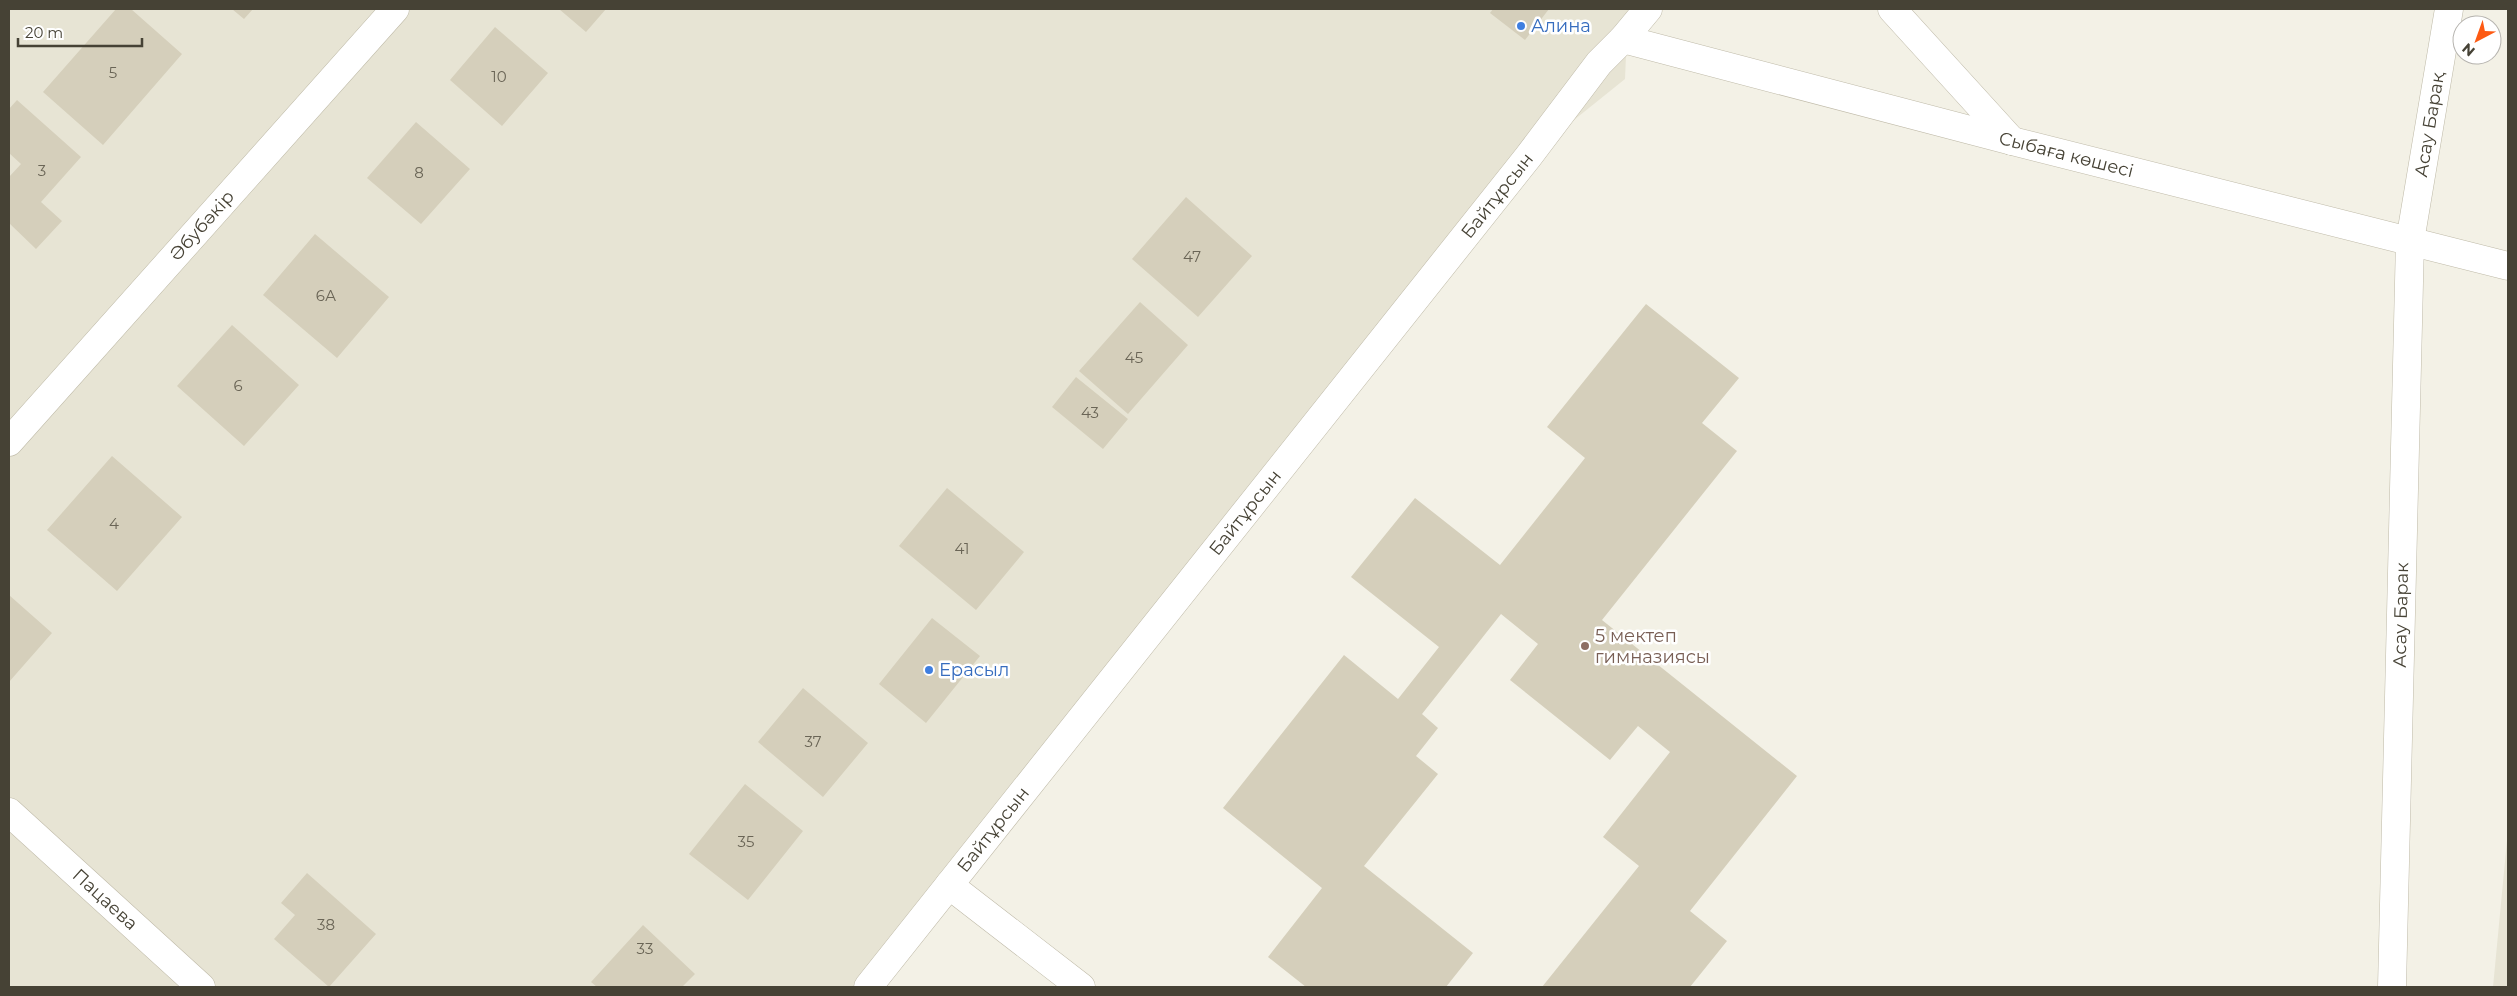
<svg xmlns="http://www.w3.org/2000/svg" width="2517" height="996" font-family="Montserrat,sans-serif">
<rect width="100%" height="100%" fill="#f3f1e6"/>
<path fill="#e7e4d4" d="M9,9H1628L1625,79L1528,157L868,987H9Z
M2508,830V987H2493Z"/>
<path fill="#d5cfbb" d="M116,9H131L182,54L103,145L43,92Z
M232,9H253L244,19Z
M559,9H606L586,32Z
M1493,9H1549L1525,40L1490,13Z
M495,27L548,73L502,126L450,80Z
M17,100L81,157L41,202L62,221L36,249L9,223V177L21,164L9,153V109Z
M416,122L470,169L421,224L367,178Z
M1186,197L1252,256L1198,317L1132,259Z
M315,234L389,297L337,358L263,295Z
M1140,302L1188,345L1128,414L1079,371Z
M1646,304L1739,378L1702,423L1737,451L1602,620L1797,776L1690,911L1727,941L1690,987H1542L1639,866L1603,837L1670,752L1638,726L1610,760L1510,680L1538,644L1501,614L1422,714L1438,728L1416,756L1438,774L1364,866L1473,953L1446,987H1306L1268,957L1322,888L1223,808L1344,655L1398,699L1439,647L1351,577L1415,498L1500,565L1585,458L1547,427Z
M232,325L299,385L244,446L177,386Z
M1076,377L1128,419L1103,449L1052,407Z
M112,456L182,517L117,591L47,530Z
M947,488L1024,552L976,610L899,546Z
M9,595L52,633L9,682Z
M932,618L980,656L926,723L879,684Z
M803,688L868,743L823,797L758,742Z
M745,784L803,831L748,900L689,854Z
M307,873L376,934L329,987L274,939L295,915L281,903Z
M643,925L695,974L682,987H597L591,982Z"/>
<g fill="none" stroke-linecap="round" stroke-linejoin="round">
<g stroke="#bfbaa8" stroke-width="29">
<g id="minor">
<path d="M1892,9L2012,141"/>
<path id="s1" d="M1623,39L2012,141L2508,266"/>
<path id="s2" d="M9,442L395,9"/>
<path id="s3" d="M9,812L201,987"/>
<path d="M949,885L1081,987"/>
<path id="s4" d="M868,987L1528,157L1599,63L1623,39L1648,9"/>
<path id="s5" d="M2392,987L2410,241L2449,9"/>
</g>
</g>
<use href="#minor" stroke="#fff" stroke-width="28"/>
</g>
<g fill="#3f7fe0" stroke="#fff" stroke-width="2">
<circle cx="1521" cy="26" r="5"/>
<circle cx="929" cy="670" r="5"/>
</g>
<circle fill="#8d6e63" stroke="#fff" stroke-width="2" cx="1585" cy="646" r="5"/>
<g text-anchor="middle" stroke-width="5" stroke-linejoin="round" paint-order="stroke">
<g font-size="15" fill="#6a6556">
<text x="113" y="78">5</text>
<text x="499" y="82">10</text>
<text x="42" y="176">3</text>
<text x="419" y="178">8</text>
<text x="1192" y="262">47</text>
<text x="326" y="301">6А</text>
<text x="1134" y="363">45</text>
<text x="238" y="391">6</text>
<text x="1090" y="418">43</text>
<text x="114" y="529">4</text>
<text x="962" y="554">41</text>
<text x="813" y="747">37</text>
<text x="746" y="847">35</text>
<text x="326" y="930">38</text>
<text x="645" y="954">33</text>
</g>
<g font-size="18" fill="#366cbe" stroke="#fff" text-anchor="start">
<text x="1531" y="32">Алина</text>
<text x="939" y="676">Ерасыл</text>
</g>
<g font-size="18" fill="#464235" stroke="#fff">
<text dy="6" stroke="none"><textPath href="#s5" startOffset="864">Асау Барақ</textPath></text>
<text dy="6" stroke="none"><textPath href="#s1" startOffset="458">Сыбаға көшесі</textPath></text>
<text dy="6" stroke="none"><textPath href="#s4" startOffset="1011">Байтұрсын</textPath></text>
<text dy="6" stroke="none"><textPath href="#s2" startOffset="290">Әбубәкір</textPath></text>
<text dy="6" stroke="none"><textPath href="#s4" startOffset="606">Байтұрсын</textPath></text>
<text dy="6" stroke="none"><textPath href="#s5" startOffset="372">Асау Барак</textPath></text>
<text dy="6" stroke="none"><textPath href="#s4" startOffset="201">Байтұрсын</textPath></text>
<text dy="6" stroke="none"><textPath href="#s3" startOffset="130">Пацаева</textPath></text>
</g>
<g font-size="18" fill="#785e54" stroke="#fff" text-anchor="start">
<text x="1595" y="642">5 мектеп<tspan x="1595" dy="21">гимназиясы</tspan></text>
</g>
</g>
<rect width="2517" height="996" fill="none" stroke="#464235" stroke-width="20"/>
<g transform="translate(2477 40) rotate(221)"><circle r="24" fill="#ffffff" stroke="#b5b3ae"/>
<path d="M0-4L9 19L0 12L-9 19Z" fill="#fd5a13"/>
<text y="-8" font-size="14" font-weight="bold" text-anchor="middle" fill="#464235">N</text>
</g>
<path d="M18 38v8h124v-8" fill="none" stroke="#464235" stroke-width="2.5"/>
<text x="25" y="38" font-size="15" fill="#464235" stroke="#ffffff" stroke-width="4" paint-order="stroke">20 m</text>
</svg>
